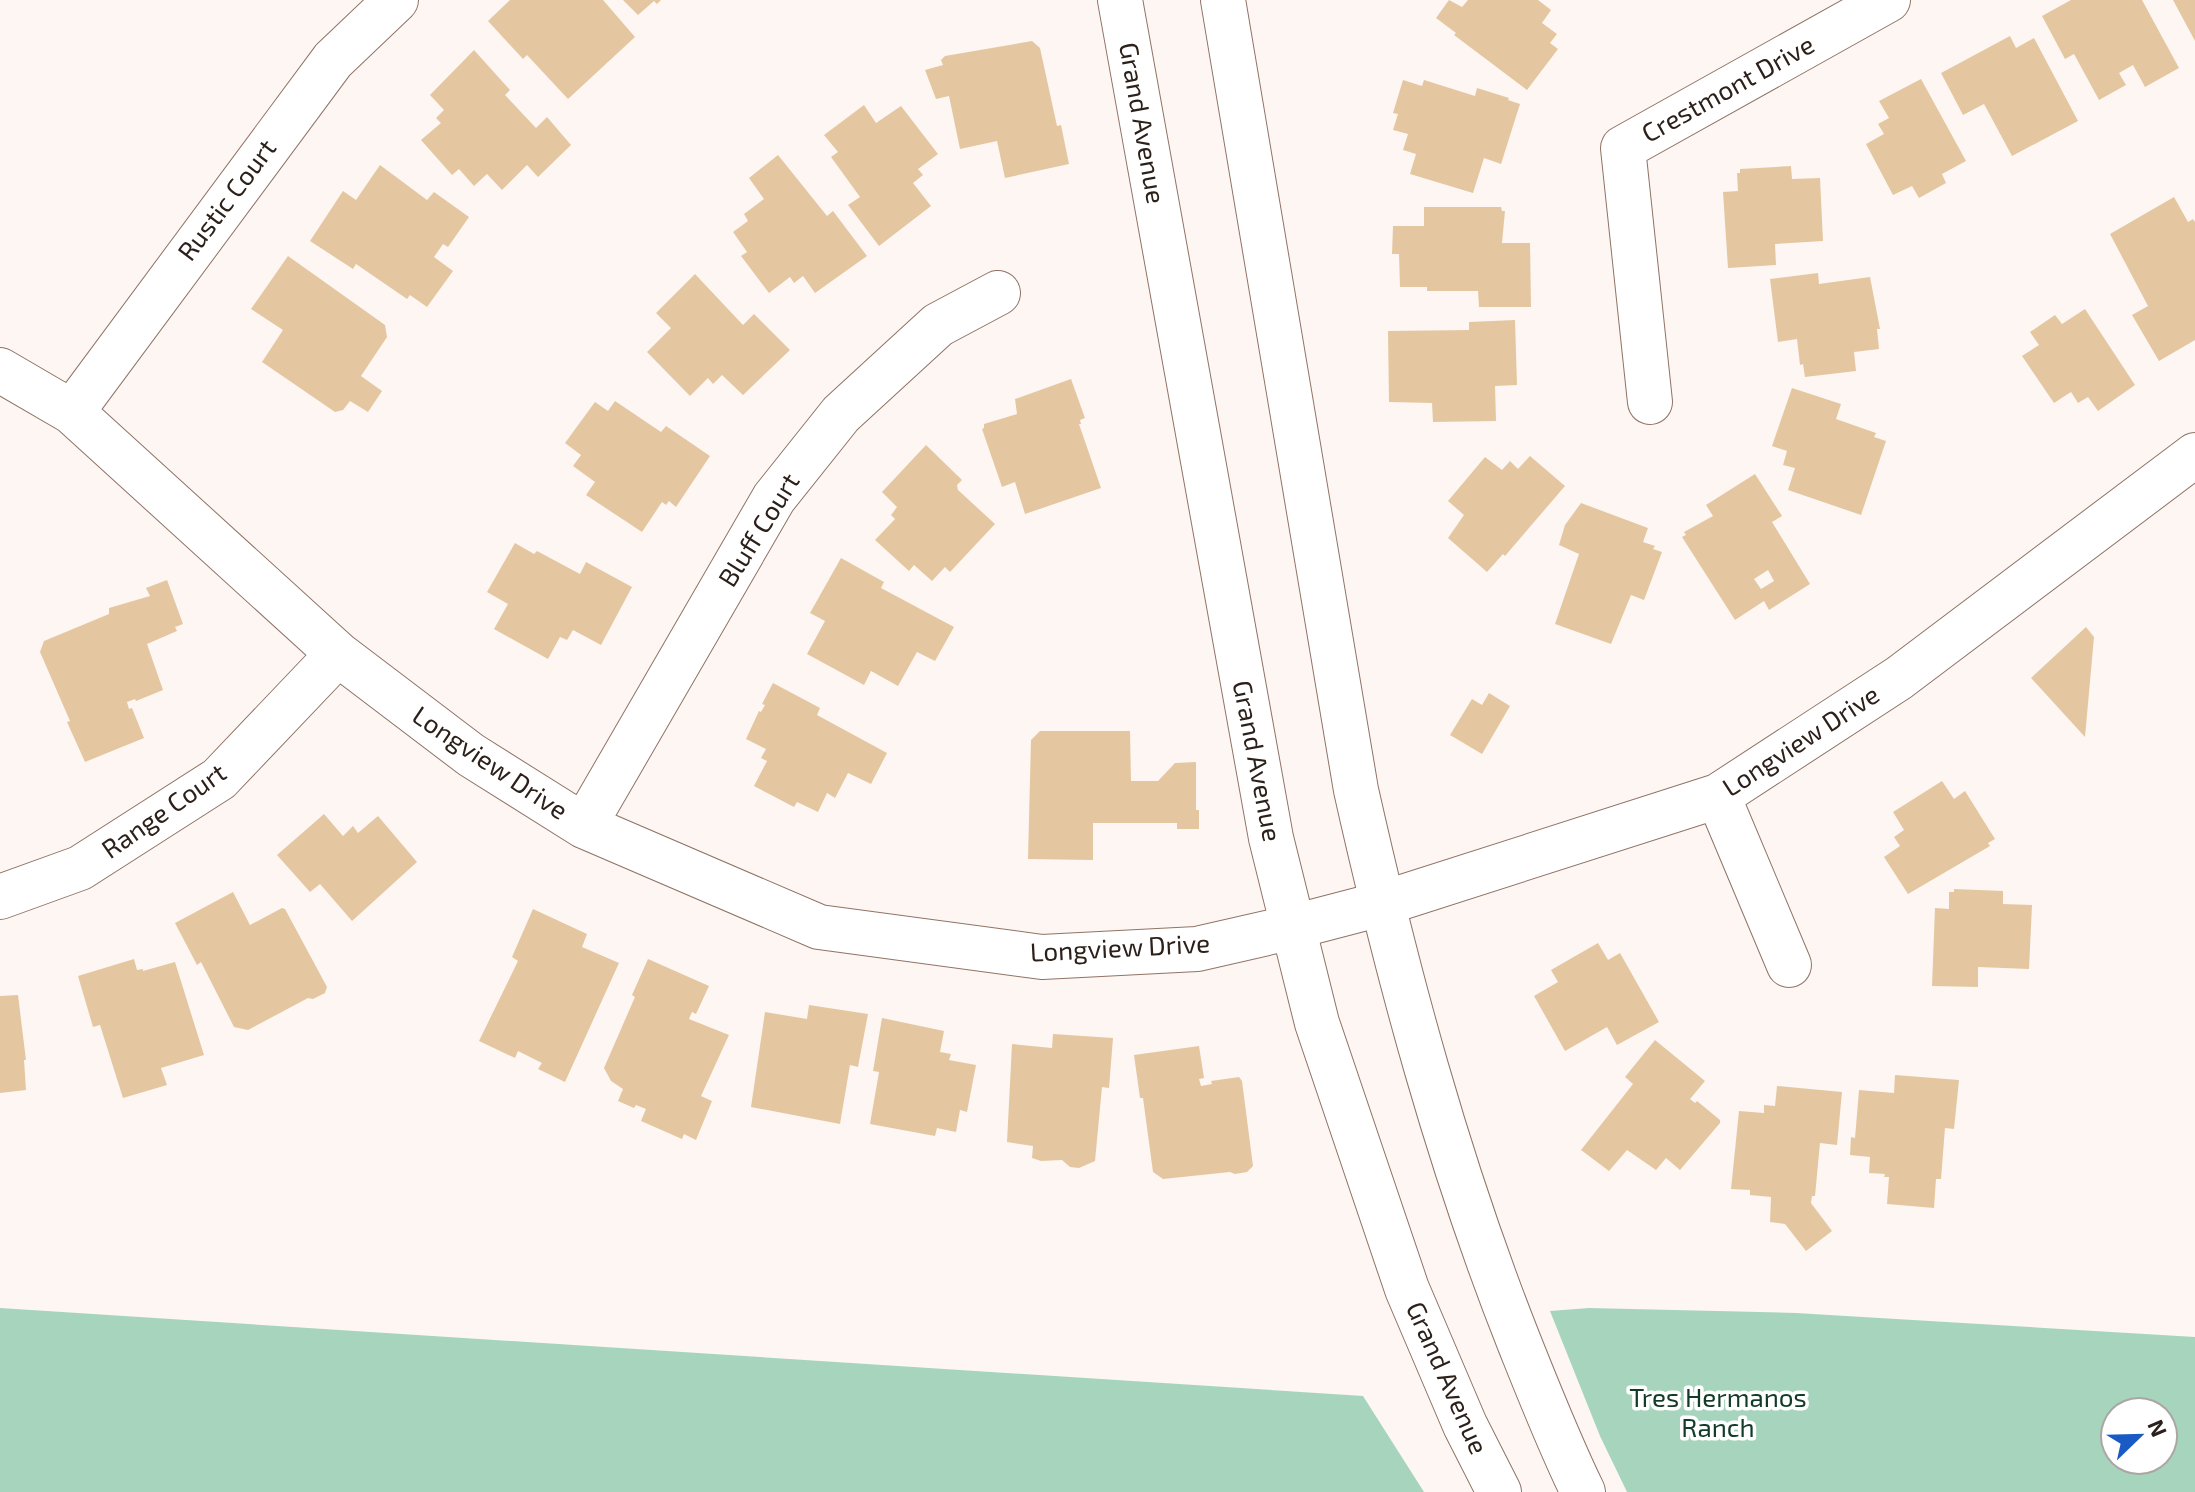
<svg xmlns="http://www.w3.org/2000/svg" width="2195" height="1492" font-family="'Exo 2',sans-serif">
<rect width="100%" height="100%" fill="#fdf6f3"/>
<path fill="#a7d4bd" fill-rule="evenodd" d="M0,1308L1363,1396L1424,1492H0Z
M1589,1308L1796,1313L2195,1337V1492H1627L1600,1436L1550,1311ZM2115,1412H2163V1460H2115Z"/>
<path fill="#e4c7a0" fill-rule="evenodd" d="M510,0H603L635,37L568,99L527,55L523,59L488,21Z
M623,0H661L657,4L654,1L638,15Z
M1449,0L1462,7L1468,0H1538L1551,10L1542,23L1557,34L1550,43L1558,49L1527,90L1454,35L1456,33L1436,18Z
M2071,0H2142L2179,68L2145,87L2133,65L2119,73L2126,85L2099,100L2074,54L2065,59L2042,16Z
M2173,0H2195V41Z
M2010,36L2016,48L2034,38L2078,121L2012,156L1984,104L1963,115L1941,73Z
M1032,41L1040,48L1057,126L1061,125L1069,164L1005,178L997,141L960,149L949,96L936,99L925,70L943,65L941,60L945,56Z
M474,50L510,90L505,95L536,128L547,117L571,145L538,177L527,165L502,190L487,174L474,186L459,169L452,175L421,140L441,123L436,118L444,110L430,95Z
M1921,79L1966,161L1942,174L1946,183L1919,198L1912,186L1893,195L1866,144L1884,134L1878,124L1889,118L1879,101Z
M1403,80L1422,86L1424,80L1475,96L1477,88L1509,98L1508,100L1520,104L1501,164L1484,158L1473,193L1410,174L1416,154L1403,150L1408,134L1393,130L1398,114L1393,113Z
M864,105L876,123L901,106L938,154L918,169L923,175L913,183L931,206L879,246L848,205L860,197L831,157L838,152L824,135Z
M778,155L827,216L833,211L867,256L815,293L803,276L794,283L790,277L769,293L741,256L747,252L733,232L748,221L744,214L764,199L749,178Z
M380,165L427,200L434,192L469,217L448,247L443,244L434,257L453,271L427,307L410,295L407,299L356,264L353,269L310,241L343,191L356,200Z
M1791,166L1792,179L1820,178L1823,241L1775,244L1776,265L1728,268L1723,192L1738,191L1737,173H1740V169Z
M2174,197L2188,222L2193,219L2195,222V340L2159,361L2132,315L2148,306L2110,234Z
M1424,207H1501L1502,211H1505L1502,243H1530L1531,307H1479L1478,291H1427V287H1400L1399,254H1392L1393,226H1424Z
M288,256L385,325L387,337L361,376L382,391L368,412L350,401L343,410L335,412L262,362L283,330L251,309Z
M1818,273L1819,284L1870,277L1880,329H1877L1879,349L1854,352L1856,371L1805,377L1803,364L1800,365L1797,339L1778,342L1770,279Z
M695,274L743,325L754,314L790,350L743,395L722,375L713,384L708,378L690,396L647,352L671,328L656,313Z
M2085,309L2135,385L2098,411L2088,397L2078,403L2071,392L2054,403L2022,356L2039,345L2030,332L2055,315L2062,324Z
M1515,320L1517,385L1495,386L1496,421L1433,422L1432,403L1389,402L1388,331L1469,330V322Z
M1071,379L1085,418L1080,420L1081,424H1079L1101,488L1025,514L1015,482L1002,487L982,429L984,428V424L1017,414L1015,399Z
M1792,388L1841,404L1836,419L1876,433L1874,437L1886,441L1861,515L1788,490L1795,468L1783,465L1787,451L1772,446Z
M615,401L661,432L666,426L710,456L676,507L669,501L666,505L662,502L642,532L586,495L595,482L573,466L581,455L565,443L595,402L608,411Z
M926,445L962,480L957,485L958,490L995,524L950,572L945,567L932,581L914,565L909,571L875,540L895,519L891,515L897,507L882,492Z
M1530,456L1565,486L1505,556L1503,554L1487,572L1448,538L1464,515L1448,501L1485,457L1502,470L1510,461L1518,469Z
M1755,474L1782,516L1772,522L1810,584L1769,610L1764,601L1735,620L1682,537L1686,535L1684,532L1713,516L1706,505ZM1768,570L1774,581L1761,589L1754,579Z
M1581,503L1648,528L1643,542L1655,546L1653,549L1662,552L1644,600L1631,595L1611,644L1555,624L1579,554L1559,545L1565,525Z
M515,543L534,554L537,551L580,574L586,562L632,587L601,645L573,630L567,640L560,637L548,659L494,629L508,604L487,592Z
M841,558L884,582L881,588L954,627L935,661L917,652L898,686L871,671L864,685L807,654L825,621L810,613Z
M167,580L183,624L175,627L177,631L147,644L163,690L136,701L135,699L127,702L129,709L132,708L144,738L85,762L67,722L70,721L40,652L44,641L109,614V608L150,596L146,588Z
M2086,627L2094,637L2085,737L2031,678Z
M773,683L820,708L817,715L887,753L871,784L848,773L835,798L827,793L818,812L797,802L794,807L754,786L767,761L761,758L766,749L746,739L759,711L761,712L765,705L762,704Z
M1489,693L1510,706L1482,754L1450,735L1472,699L1482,705Z
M1040,731H1130L1131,781H1158L1175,763L1196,762V810H1199V829H1177V823H1093V860L1028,859L1031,740Z
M1942,781L1954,799L1965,791L1995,839L1988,843L1990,846L1908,894L1884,857L1900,846L1894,837L1904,830L1893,812Z
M324,814L343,836L353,826L358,833L378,816L417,862L352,921L320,884L310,892L277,855Z
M1954,889L2003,891V904L2032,905L2029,969L1978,967V987L1932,986L1935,908L1949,909V892H1954Z
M233,892L250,925L282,908L285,909L327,987L325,993L313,999L308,998L248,1030L234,1027L201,962L197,965L175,923Z
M533,909L587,934L582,947L619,963L565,1082L538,1069L542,1063L518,1051L515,1058L479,1041L518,961L512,957Z
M1598,943L1608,960L1620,953L1659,1022L1617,1045L1607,1027L1565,1051L1534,996L1558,982L1551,970Z
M134,959L137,970L143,969V971L175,962L204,1055L161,1068L167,1085L123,1098L100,1025L93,1027L78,976Z
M648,959L709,986L696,1014L692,1012L689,1019L729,1035L701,1096L712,1101L696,1140L684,1134L682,1139L641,1121L646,1109L636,1105L634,1108L618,1101L623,1089L611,1081L604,1068L635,997L632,995Z
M18,995L26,1060H24L26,1090L0,1093V996Z
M809,1005L868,1014L858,1067L850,1065L840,1124L751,1107L765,1012L807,1019Z
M882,1018L944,1031L940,1052L951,1054L949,1060L976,1065L967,1112L960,1110L956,1132L937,1128L935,1136L870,1124L879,1072L873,1071Z
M1053,1034L1113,1038L1109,1088L1102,1087L1095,1161L1079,1168L1070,1167L1062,1160L1041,1161L1032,1158L1033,1146L1007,1142L1012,1044L1052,1048Z
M1655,1040L1705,1081L1690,1099L1695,1103L1697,1101L1720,1120V1123L1680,1170L1666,1158L1656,1170L1627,1150L1609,1171L1581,1150L1633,1084L1625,1077Z
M1199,1046L1204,1078L1199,1079L1201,1086L1212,1084L1211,1081L1239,1077L1242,1081L1253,1166L1247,1172L1235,1174L1230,1172L1163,1179L1153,1172L1143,1098H1140L1134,1055Z
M1895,1075L1959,1080L1954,1129L1945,1128L1941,1179H1936L1934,1208L1887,1204L1889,1177H1884L1885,1174L1869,1173L1870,1157L1850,1155L1851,1137L1855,1138L1859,1090L1894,1093Z
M1777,1086L1842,1092L1837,1145L1820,1143L1815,1196H1812L1811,1203L1832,1231L1806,1251L1785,1224L1770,1222L1771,1197L1750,1195V1190L1731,1189L1739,1111L1764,1113V1105L1775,1106Z"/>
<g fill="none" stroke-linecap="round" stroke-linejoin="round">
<g stroke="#907365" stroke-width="46">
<path id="minor" d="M0,370L72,412L338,654L471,755L584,826L819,927L1042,957L1197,949L1293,927L1381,904L1718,796L1899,678L2195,455
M1650,402L1623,148L1888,0
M72,412L333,60L396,0
M1718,796L1789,965
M584,826L774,498L841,414L938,325L998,293
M0,897L80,868L219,779L338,654"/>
</g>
<g stroke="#907365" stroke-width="46">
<path id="major" d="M1120,0L1271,838L1317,1023L1407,1289L1465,1425L1499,1492
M1223,0L1356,790C1398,977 1448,1163 1519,1342C1539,1392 1559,1443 1583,1492"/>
</g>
<use href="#minor" stroke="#fff" stroke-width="44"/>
<use href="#major" stroke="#fff" stroke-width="44"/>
</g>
<g text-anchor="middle" stroke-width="7" stroke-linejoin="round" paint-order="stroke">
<g font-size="26" fill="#2c201a" stroke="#fff">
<text transform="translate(1728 89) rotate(-29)" y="9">Crestmont Drive</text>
<text transform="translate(1142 123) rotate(80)" y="9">Grand Avenue</text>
<text transform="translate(227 200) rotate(-53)" y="9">Rustic Court</text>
<text transform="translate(759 530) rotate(-58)" y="9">Bluff Court</text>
<text transform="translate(1801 741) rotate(-33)" y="9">Longview Drive</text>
<text transform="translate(1257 761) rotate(79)" y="9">Grand Avenue</text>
<text transform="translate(490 763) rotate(34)" y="9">Longview Drive</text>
<text transform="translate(164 811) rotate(-35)" y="9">Range Court</text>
<text transform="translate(1120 948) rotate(-3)" y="9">Longview Drive</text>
<text transform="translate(1447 1378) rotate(66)" y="9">Grand Avenue</text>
</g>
<g font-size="26" fill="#123b2a" stroke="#fff">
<text x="1718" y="1407">Tres Hermanos<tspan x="1718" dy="30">Ranch</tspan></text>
</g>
</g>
<g transform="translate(2139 1436) rotate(67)"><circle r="38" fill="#ffffff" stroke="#aba6a3" stroke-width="2"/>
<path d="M0-6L14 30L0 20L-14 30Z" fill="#1a5ac5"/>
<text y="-12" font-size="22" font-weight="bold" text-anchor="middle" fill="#2c201a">N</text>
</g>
</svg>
